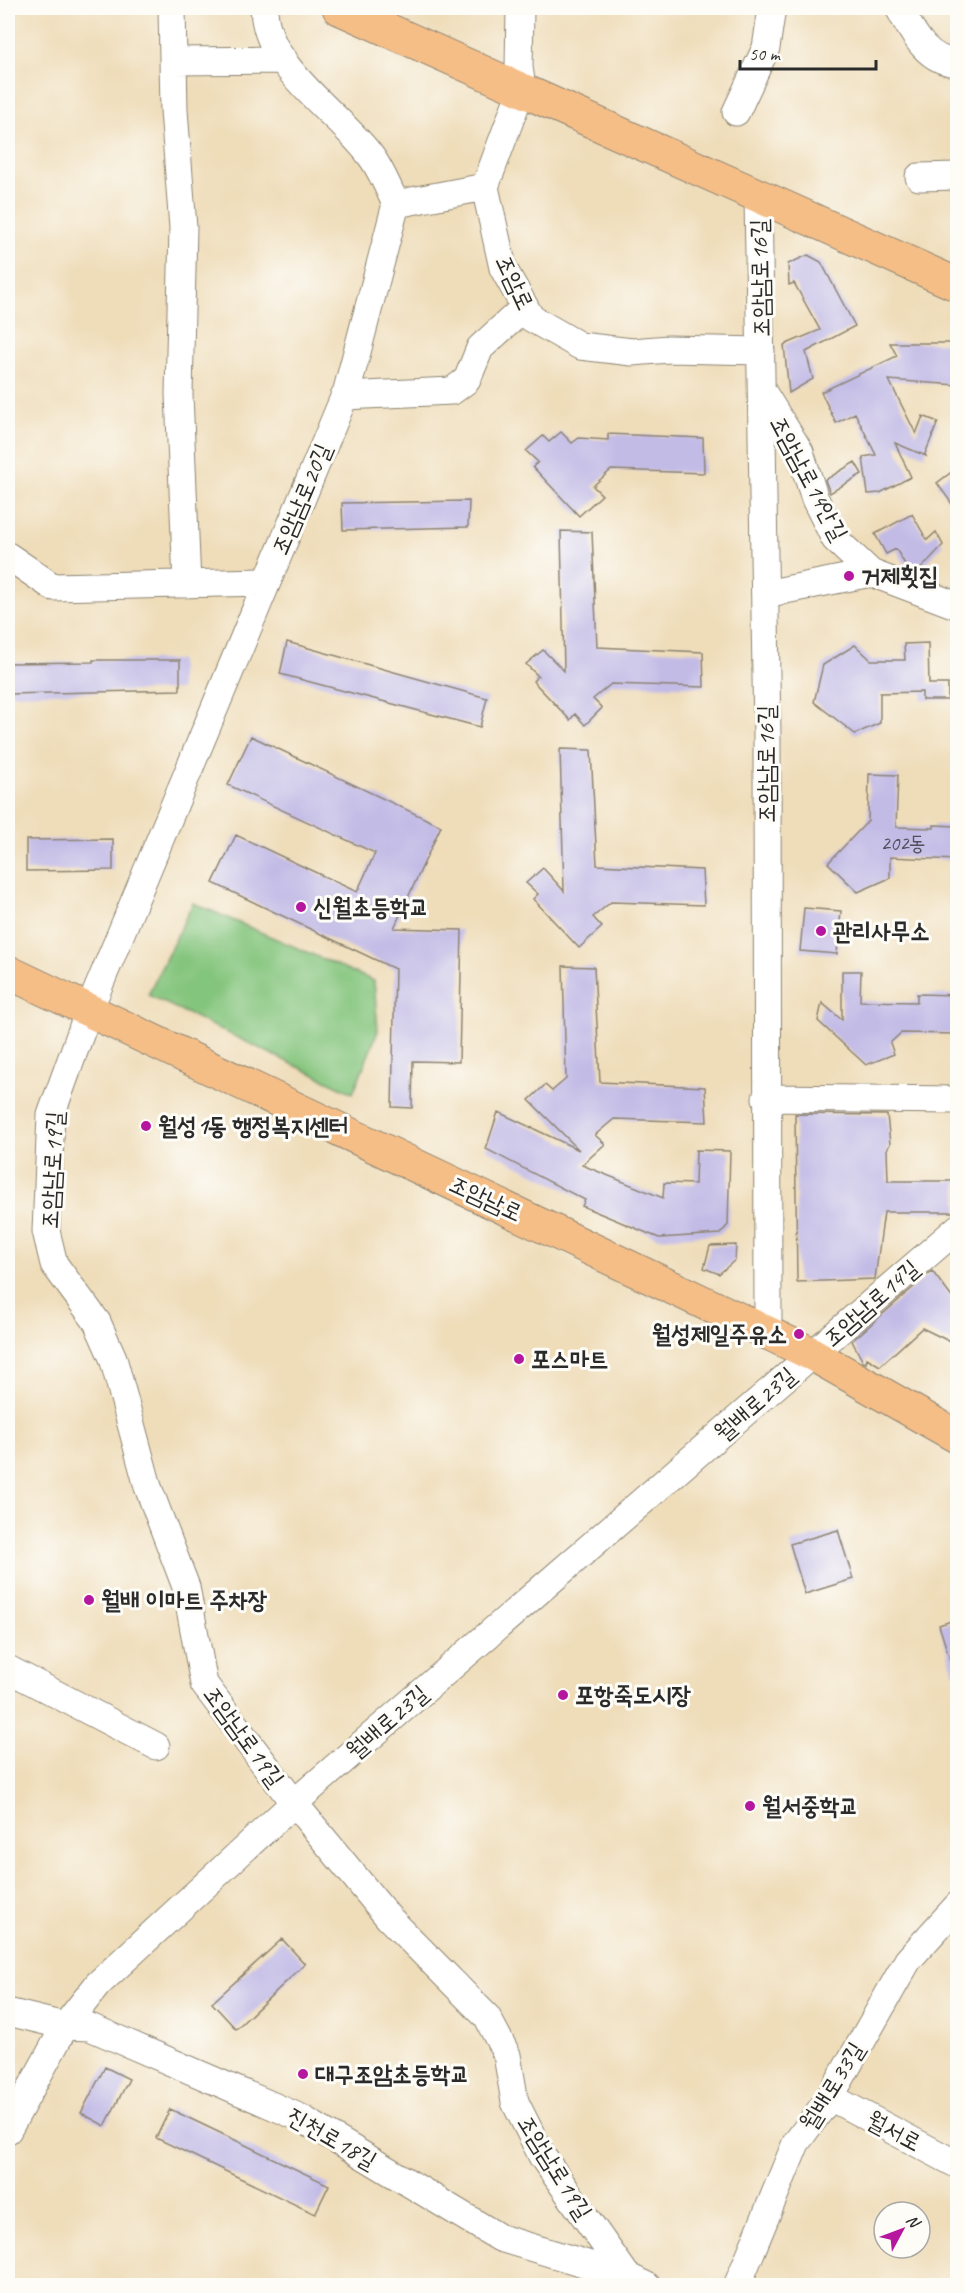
<svg xmlns="http://www.w3.org/2000/svg" width="965" height="2293" font-family="Caveat,'Poor Story',sans-serif">
<rect width="100%" height="100%" fill="#fdfcf7"/>
<filter id="ink" filterUnits="userSpaceOnUse"><feTurbulence type="fractalNoise" baseFrequency=".0167" numOctaves="2"/><feDisplacementMap in="SourceGraphic" scale="12" xChannelSelector="R" yChannelSelector="G"/><feConvolveMatrix kernelMatrix="1 2 1 2 8 2 1 2 1" color-interpolation-filters="sRGB"/></filter>
<filter id="wash" filterUnits="userSpaceOnUse"><feTurbulence type="fractalNoise" baseFrequency=".008" numOctaves="4" result="noise"/><feDisplacementMap in="SourceGraphic" scale="24" xChannelSelector="R" yChannelSelector="G"/><feGaussianBlur stdDeviation="1.35" result="paint"/><feColorMatrix in="noise" values="0 0 0 0 0 0 0 0 0 0 0 0 0 0 0 0 0 1.4 0 .05"/><feComposite in="paint" operator="in"/></filter>
<g filter="url(#wash)">
<rect width="100%" height="100%" fill="#efddba"/>
<path fill="#84c57d" stroke="#587854" stroke-width="1.5" d="M193,903L374,981L378,1031L353,1093L148,995Z"/>
<g id="blocks">
<path fill="#c2bbe6" d="M808,255L821,262L855,326L806,352L813,379L789,393L784,345L820,330L794,283L789,285L788,264Z
M890,343H957V385L889,380L916,434L923,416L938,422L925,454L926,456L895,443L911,477L880,493L868,494L863,457L876,455L855,413L836,423L821,392L897,356Z
M561,432L572,443L579,438L608,440V434L703,438L704,473L611,470L593,486L602,495L579,516L533,467L538,462L526,451L543,436L549,442Z
M855,462L862,474L830,493L825,480Z
M957,468V511L937,483Z
M469,501L468,527L343,530L342,503Z
M912,514L927,540L936,532L943,545L917,573L909,571L896,549L886,554L875,534Z
M561,531L592,532L597,647L703,652L704,687L611,684L593,699L602,708L585,725L575,714L570,720L533,681L538,676L526,664L543,650L564,671Z
M287,642L487,698L480,727L280,674Z
M928,643L929,684H948V700H922V692L880,693V723L855,734L814,702L823,665L855,645L871,660H905L904,644Z
M93,660H180V690L8,694V663L93,662Z
M251,736L441,826L394,928L462,930L459,1062L413,1061L412,1108L392,1107L395,969L213,883L236,835L357,892L375,853L228,785Z
M560,749L591,750L597,865L702,870L704,905L611,902L593,917L602,927L579,948L533,899L538,894L526,883L543,868L564,891Z
M869,774L898,775L896,827L934,828V825L957,826V860L890,857V878L858,892L828,863L868,821Z
M113,839V870L26,871V840Z
M804,908L841,911L837,954L800,951Z
M563,966L594,967L600,1082L705,1087L707,1122L614,1119L595,1135L605,1144L582,1165L663,1198L664,1183L695,1184L696,1150L730,1151L728,1225L720,1234L659,1238L582,1206L585,1200L486,1149L498,1112L579,1150L529,1100L545,1085L552,1091L566,1079Z
M842,971H861L860,1001L917,1002V994L957,995V1034L901,1033L890,1043L894,1054L866,1065L818,1021L822,1003L842,1020Z
M795,1114L887,1115L890,1144L887,1149L888,1181H957V1212H884L875,1279L797,1282Z
M736,1245L735,1260L719,1274L704,1268L710,1246Z
M932,1271L957,1304V1345L922,1328L880,1366L867,1358L866,1363L863,1362L852,1341Z
M838,1530L853,1579L805,1594L790,1544Z
M957,1619V1672L954,1673L939,1625Z
M282,1939L305,1964L236,2029L212,2003Z
M105,2067L129,2079L105,2126L81,2113Z
M170,2109L329,2185L315,2214L156,2138Z"/>
</g>
</g>
<g filter="url(#ink)">
<use href="#blocks" fill-opacity="0" stroke="#8d8472" stroke-width="1.5"/>
<g fill="none" stroke-linecap="round" stroke-linejoin="round">
<g stroke="#8d8472" stroke-width="29">
<path id="minor" d="M172,8L174,110L183,228L179,394L187,584
M264,8C265,68 337,111 370,155C381,169 388,188 396,204L347,390L89,1010L51,1115L46,1231L54,1264L97,1322L113,1358L148,1487L186,1587L204,1684L294,1803L388,1917L487,2017L507,2055L515,2102L542,2156L627,2276
M520,8L519,67L522,88L485,187L503,268L531,318L580,346L632,352L669,349L761,351
M899,8C912,31 926,62 958,63
M173,61L284,60
M736,112L766,48L772,8
M919,177L958,176
M758,196L767,735L768,1333
M396,204L485,187
M762,391L800,452L815,499L835,539L871,573L958,606
M344,396L452,391L467,380L480,348L525,307
M8,556L53,587L267,582
M765,594L871,573
M766,1098L958,1100
M8,1669L156,1746
M8,2012L65,2026L90,2027L301,2118L500,2238L627,2276L647,2286
M830,2097L958,2165
M8,2130L65,2026L98,1984L294,1803L958,1228
M737,2286L796,2143L830,2097L908,1960L958,1905"/>
</g>
<g stroke="#8d8472" stroke-width="35">
<path id="major" d="M339,8L958,285
M8,972L812,1354L958,1437"/>
</g>
<use href="#minor" stroke="#fff" stroke-width="27"/>
<use href="#major" stroke="#f6be87" stroke-width="33"/>
</g>
</g>
<g fill="#b5179e" stroke="#fdfcf7" stroke-width="2">
<circle cx="849" cy="576" r="6"/>
<circle cx="301" cy="907" r="6"/>
<circle cx="821" cy="931" r="6"/>
<circle cx="146" cy="1126" r="6"/>
<circle cx="799" cy="1334" r="6"/>
<circle cx="519" cy="1359" r="6"/>
<circle cx="89" cy="1600" r="6"/>
<circle cx="563" cy="1695" r="6"/>
<circle cx="750" cy="1806" r="6"/>
<circle cx="303" cy="2074" r="6"/>
</g>
<g text-anchor="middle" stroke-width="6" stroke-linejoin="round" paint-order="stroke">
<g font-size="21" fill="#514f5a">
<text x="903" y="850">202동</text>
</g>
<g font-size="24" fill="#2b2b2b" stroke="#fdfcf7">
<text transform="translate(760 278) rotate(-91)" y="8">조암남로16길</text>
<text transform="translate(515 282) rotate(65)" y="8">조암로</text>
<text transform="translate(809 478) rotate(62)" y="8">조암남로14안길</text>
<text transform="translate(301 499) rotate(-67)" y="8">조암남로20길</text>
<text transform="translate(766 764) rotate(-90)" y="8">조암남로16길</text>
<text transform="translate(52 1170) rotate(-87)" y="8">조암남로19길</text>
<text transform="translate(486 1198) rotate(25)" y="8">조암남로</text>
<text transform="translate(871 1303) rotate(-41)" y="8">조암남로14길</text>
<text transform="translate(755 1404) rotate(-41)" y="8">월배로23길</text>
<text transform="translate(387 1722) rotate(-41)" y="8">월배로23길</text>
<text transform="translate(244 1736) rotate(54)" y="8">조암남로19길</text>
<text transform="translate(832 2086) rotate(-58)" y="8">월배로33길</text>
<text transform="translate(894 2131) rotate(28)" y="8">월서로</text>
<text transform="translate(332 2138) rotate(30)" y="8">진천로18길</text>
<text transform="translate(555 2167) rotate(58)" y="8">조암남로19길</text>
</g>
<g font-size="24" font-weight="bold" fill="#2b2b2b" stroke="#fdfcf7" text-anchor="start">
<text x="861" y="584">거제횟집</text>
<text x="313" y="915">신월초등학교</text>
<text x="833" y="939">관리사무소</text>
<text x="158" y="1134">월성1동 행정복지센터</text>
<text x="787" y="1342" text-anchor="end">월성제일주유소</text>
<text x="531" y="1367">포스마트</text>
<text x="101" y="1608">월배 이마트 주차장</text>
<text x="575" y="1703">포항죽도시장</text>
<text x="762" y="1814">월서중학교</text>
<text x="315" y="2082">대구조암초등학교</text>
</g>
</g>
<rect width="965" height="2293" fill="none" stroke="#fdfcf7" stroke-width="30"/>
<g transform="translate(902 2230) rotate(49)"><circle r="28" fill="#fdfcf7" stroke="#a9a8a5" stroke-width="1.5"/>
<path d="M0-4.5L10 22L0 15L-10 22Z" fill="#b5179e"/>
<text y="-9" font-size="16" font-weight="bold" text-anchor="middle" fill="#2b2b2b">N</text>
</g>
<path d="M740 60v9h136v-9" fill="none" stroke="#2b2b2b" stroke-width="3"/>
<text x="749" y="60" font-size="18" fill="#2b2b2b" stroke="#fdfcf7" stroke-width="4.5" paint-order="stroke">50 m</text>
</svg>
